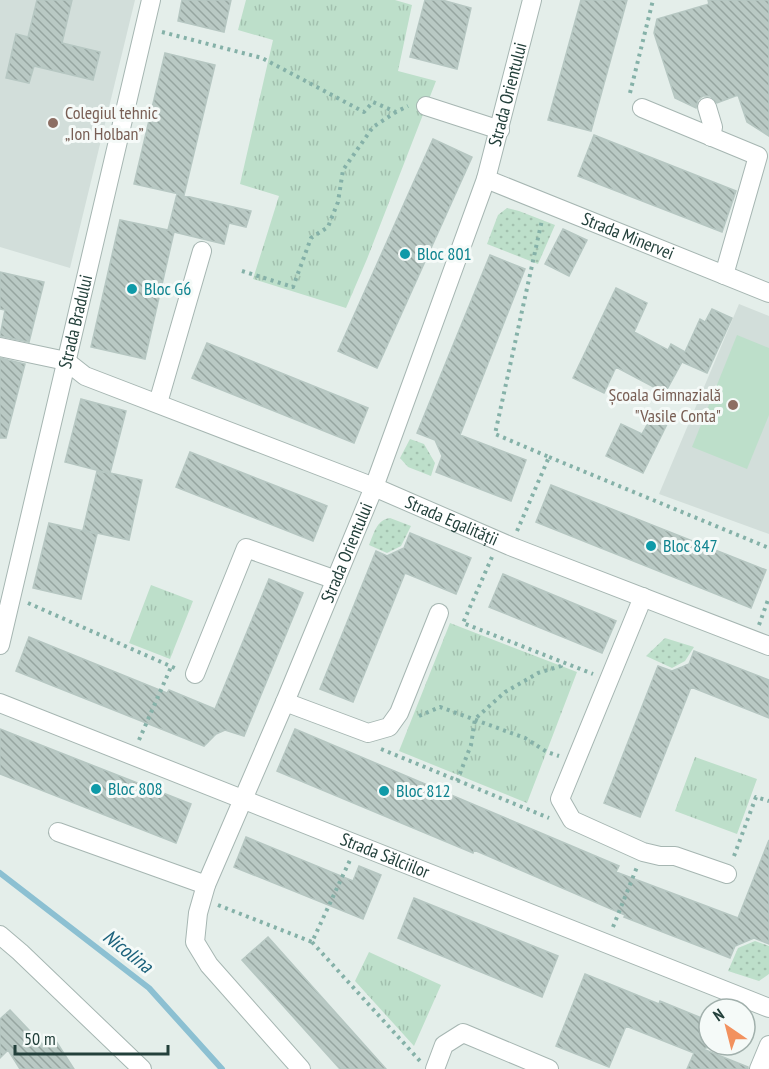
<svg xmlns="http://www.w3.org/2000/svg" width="769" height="1069" font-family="'PT Sans Narrow',sans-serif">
<defs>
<pattern id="grass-dots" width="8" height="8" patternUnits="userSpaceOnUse" patternTransform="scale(1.5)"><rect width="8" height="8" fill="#bddfca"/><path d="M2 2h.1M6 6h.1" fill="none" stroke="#a2c0ae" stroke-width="1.8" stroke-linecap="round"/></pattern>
<pattern id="park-tufts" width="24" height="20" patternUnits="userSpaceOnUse" patternTransform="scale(1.5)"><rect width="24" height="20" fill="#bddfca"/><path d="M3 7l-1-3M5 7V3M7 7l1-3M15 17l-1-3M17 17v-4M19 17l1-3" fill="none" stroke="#a2c0ae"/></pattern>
<pattern id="building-back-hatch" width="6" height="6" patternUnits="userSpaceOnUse" patternTransform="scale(1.5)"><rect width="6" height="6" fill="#b9c9c4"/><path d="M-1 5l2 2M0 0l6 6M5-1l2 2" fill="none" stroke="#96a5a0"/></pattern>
</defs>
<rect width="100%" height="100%" fill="#e4eeea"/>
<path fill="#d2deda" d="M0,0H135L70,268L0,247Z
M739,304L769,316V534L659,494Z"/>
<path fill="url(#grass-dots)" d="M507,208L519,211L555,225L538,264L487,244L498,215Z
M410,439L424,444L435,463L431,476L408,467L400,458Z
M390,518L411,526L401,546L387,553L369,545C374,534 376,520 390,518Z
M665,638L694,647L685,661L672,668L646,656Z
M755,941L769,946V974L759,981L728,971L738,948Z"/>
<path fill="url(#park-tufts)" d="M246,0H395L412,5L398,71L436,81L367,259L346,308L253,279L279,196L240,184L273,40L238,30Z
M151,585L193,601L170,659L129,643Z
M450,623L577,672L527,803L399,751Z
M695,757L757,779L737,834L675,811Z
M369,952L441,985L414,1046L355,981Z"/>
<path fill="#bddfca" d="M737,335L769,348V415L747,469L692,447Z"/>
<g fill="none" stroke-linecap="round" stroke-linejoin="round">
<path stroke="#8cc0d2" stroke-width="6" d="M0,873L149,988L222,1069"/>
</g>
<path fill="url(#building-back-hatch)" stroke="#b6c7c2" stroke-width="1.5" d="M37,0H72L62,43L100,52L93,80L34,66L29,83L6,78L16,34L28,37Z
M182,0H231L224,32L178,21Z
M425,0H442L471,8L457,69L410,57Z
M581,0H627L591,131L548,120Z
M708,0H769V136L747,122L738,95L717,103L710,96H703L698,100L696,108L675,98L654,33L657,19L709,4Z
M165,53L215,65L184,195L134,184Z
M594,135L736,191L722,232L578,176Z
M433,139L472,157L377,368L338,351Z
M177,194L251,211L246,227L229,223L224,244L174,232L145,359L91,347L120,220L168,230Z
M563,229L587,240L569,276L545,264Z
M490,255L525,269L460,435L526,460L511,501L436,472L442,456L435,440L417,433Z
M0,272L44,282L29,342L0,336L5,310L0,309Z
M616,288L647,303L634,332L668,350L671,344L685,352L700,319L705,322L712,309L732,318L707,373L682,362L665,393L616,367L604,393L573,378Z
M207,343L368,408L354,443L192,378Z
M0,358L25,364L6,438H0Z
M81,399L126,411L110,473L142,480L129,540L83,530L97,471L108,473L65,462Z
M654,412L669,420L643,473L606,456L621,424L642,434Z
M190,452L327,506L313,541L176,487Z
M551,485L766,570L751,608L536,522Z
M49,523L97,534L81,599L33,588Z
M410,533L471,558L456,594L405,573L353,702L320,689L376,551L387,556L404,548Z
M503,574L616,621L602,653L489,607Z
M269,579L303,593L244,736L225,730L216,734L204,746L16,671L29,637L167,693L169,690L215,709Z
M694,651L769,680V718L691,687L640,817L604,803L658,666L672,671L682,667L689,664Z
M0,729L191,804L176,843L0,774Z
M295,729L619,866L616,872L738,918L769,840V944L754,938L735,946L730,958L624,917L625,915L474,850L473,853L277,771Z
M246,837L353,881L359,866L381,875L363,919L234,867Z
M414,898L558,956L542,997L398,938Z
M268,937L386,1069H340L242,960Z
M585,974L659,1004L660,1001L709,1021V1047L703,1049L748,1067V1069H687L694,1053L626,1026L609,1067L556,1046Z
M10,1010L46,1048L56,1041L74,1069H20L8,1050L0,1058V1019Z"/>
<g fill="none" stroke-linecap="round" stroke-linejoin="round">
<g stroke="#a6b6b2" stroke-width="20">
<g id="minor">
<path d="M426,106L500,130"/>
<path d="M707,107L713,127L711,137"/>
<path d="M642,108L758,156L724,275"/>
<path id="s1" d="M486,179L769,293"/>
<path id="s2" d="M0,347L66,361L85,376L374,487L510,546L769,646"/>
<path d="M158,403L202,251"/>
<path d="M643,597L560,799L572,820L643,852L660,856H675L727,874"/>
<path id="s3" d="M0,645L151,0"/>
<path d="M195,674L246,548L336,580"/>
<path d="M285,702L368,733L389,727L399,713L439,613"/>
<path id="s4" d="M0,703L769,1008"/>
<path d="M58,832L206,885"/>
<path d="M0,935L20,952L142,1069"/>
<path id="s5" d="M301,1069L209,965L195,942L198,913L206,885L285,702L374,487L486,179L532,0"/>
<path d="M435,1069L444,1045L463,1033L549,1069"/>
<path d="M759,1069L769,1045"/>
</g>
</g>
<path stroke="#85b1a8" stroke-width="4" stroke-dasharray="3 4.5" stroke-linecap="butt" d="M162,32L262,58L364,112L373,102L396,112L408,106
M630,93L653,0
M242,271L293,287L311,238L328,227L338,202L343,170L373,127L396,112
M549,457L769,548
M517,531L549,457L495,434L542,220
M492,557L463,623L593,674
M28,603L177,669
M759,625L769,597
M419,716L440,707L525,738L547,752L559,756
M139,740L171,667
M381,749L549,818
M457,781L471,745L475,719L505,692L538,673L561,666V662
M734,856L756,797L769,801
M218,905L312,942L350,860
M613,927L637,867
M312,942L420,1061"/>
<use href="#minor" stroke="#fff" stroke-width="18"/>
</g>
<g fill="#8d6e63" stroke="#f5faf8" stroke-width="2">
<circle cx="53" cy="123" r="6"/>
<circle cx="733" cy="405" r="6"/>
</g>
<g fill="#0f9aa8" stroke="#f5faf8" stroke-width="2">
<circle cx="405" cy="254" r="6"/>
<circle cx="132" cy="289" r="6"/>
<circle cx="651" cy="546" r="6"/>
<circle cx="96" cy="789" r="6"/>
<circle cx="384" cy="791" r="6"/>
</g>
<g text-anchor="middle" stroke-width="6" stroke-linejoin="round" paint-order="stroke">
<g font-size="18" fill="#23403b" stroke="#f5faf8">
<text dy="6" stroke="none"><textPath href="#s5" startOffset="1071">Strada Orientului</textPath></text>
<text dy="6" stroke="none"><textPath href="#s1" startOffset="153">Strada Minervei</textPath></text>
<text dy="6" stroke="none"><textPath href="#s3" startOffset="332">Strada Bradului</textPath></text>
<text dy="6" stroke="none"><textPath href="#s2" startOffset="486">Strada Egalității</textPath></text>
<text dy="6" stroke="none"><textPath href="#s5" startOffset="585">Strada Orientului</textPath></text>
<text dy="6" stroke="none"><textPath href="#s4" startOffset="414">Strada Sălciilor</textPath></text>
</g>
<g font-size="18" fill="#785e54" stroke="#f5faf8" text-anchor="start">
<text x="65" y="119">Colegiul tehnic<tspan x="65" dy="21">„Ion Holban”</tspan></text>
<text x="721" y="401" text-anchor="end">Școala Gimnazială<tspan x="721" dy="21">"Vasile Conta"</tspan></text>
</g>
<g font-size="18" fill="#0d838f" stroke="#f5faf8" text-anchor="start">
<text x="417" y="260">Bloc 801</text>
<text x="144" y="295">Bloc G6</text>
<text x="663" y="552">Bloc 847</text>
<text x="108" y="795">Bloc 808</text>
<text x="396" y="797">Bloc 812</text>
</g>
<g font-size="20" font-style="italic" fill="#1c627c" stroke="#f5faf8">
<text transform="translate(128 951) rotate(38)" y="7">Nicolina</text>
</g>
</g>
<g transform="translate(727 1027) rotate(325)"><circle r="28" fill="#f5faf8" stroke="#a1b0ac" stroke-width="1.5"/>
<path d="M0-4.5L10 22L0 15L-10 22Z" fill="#f2915e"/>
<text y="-9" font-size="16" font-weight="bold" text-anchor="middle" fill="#23403b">N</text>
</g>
<path d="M15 1045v9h153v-9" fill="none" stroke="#23403b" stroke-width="3"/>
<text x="24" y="1045" font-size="18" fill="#23403b" stroke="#f5faf8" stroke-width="4.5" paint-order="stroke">50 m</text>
</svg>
